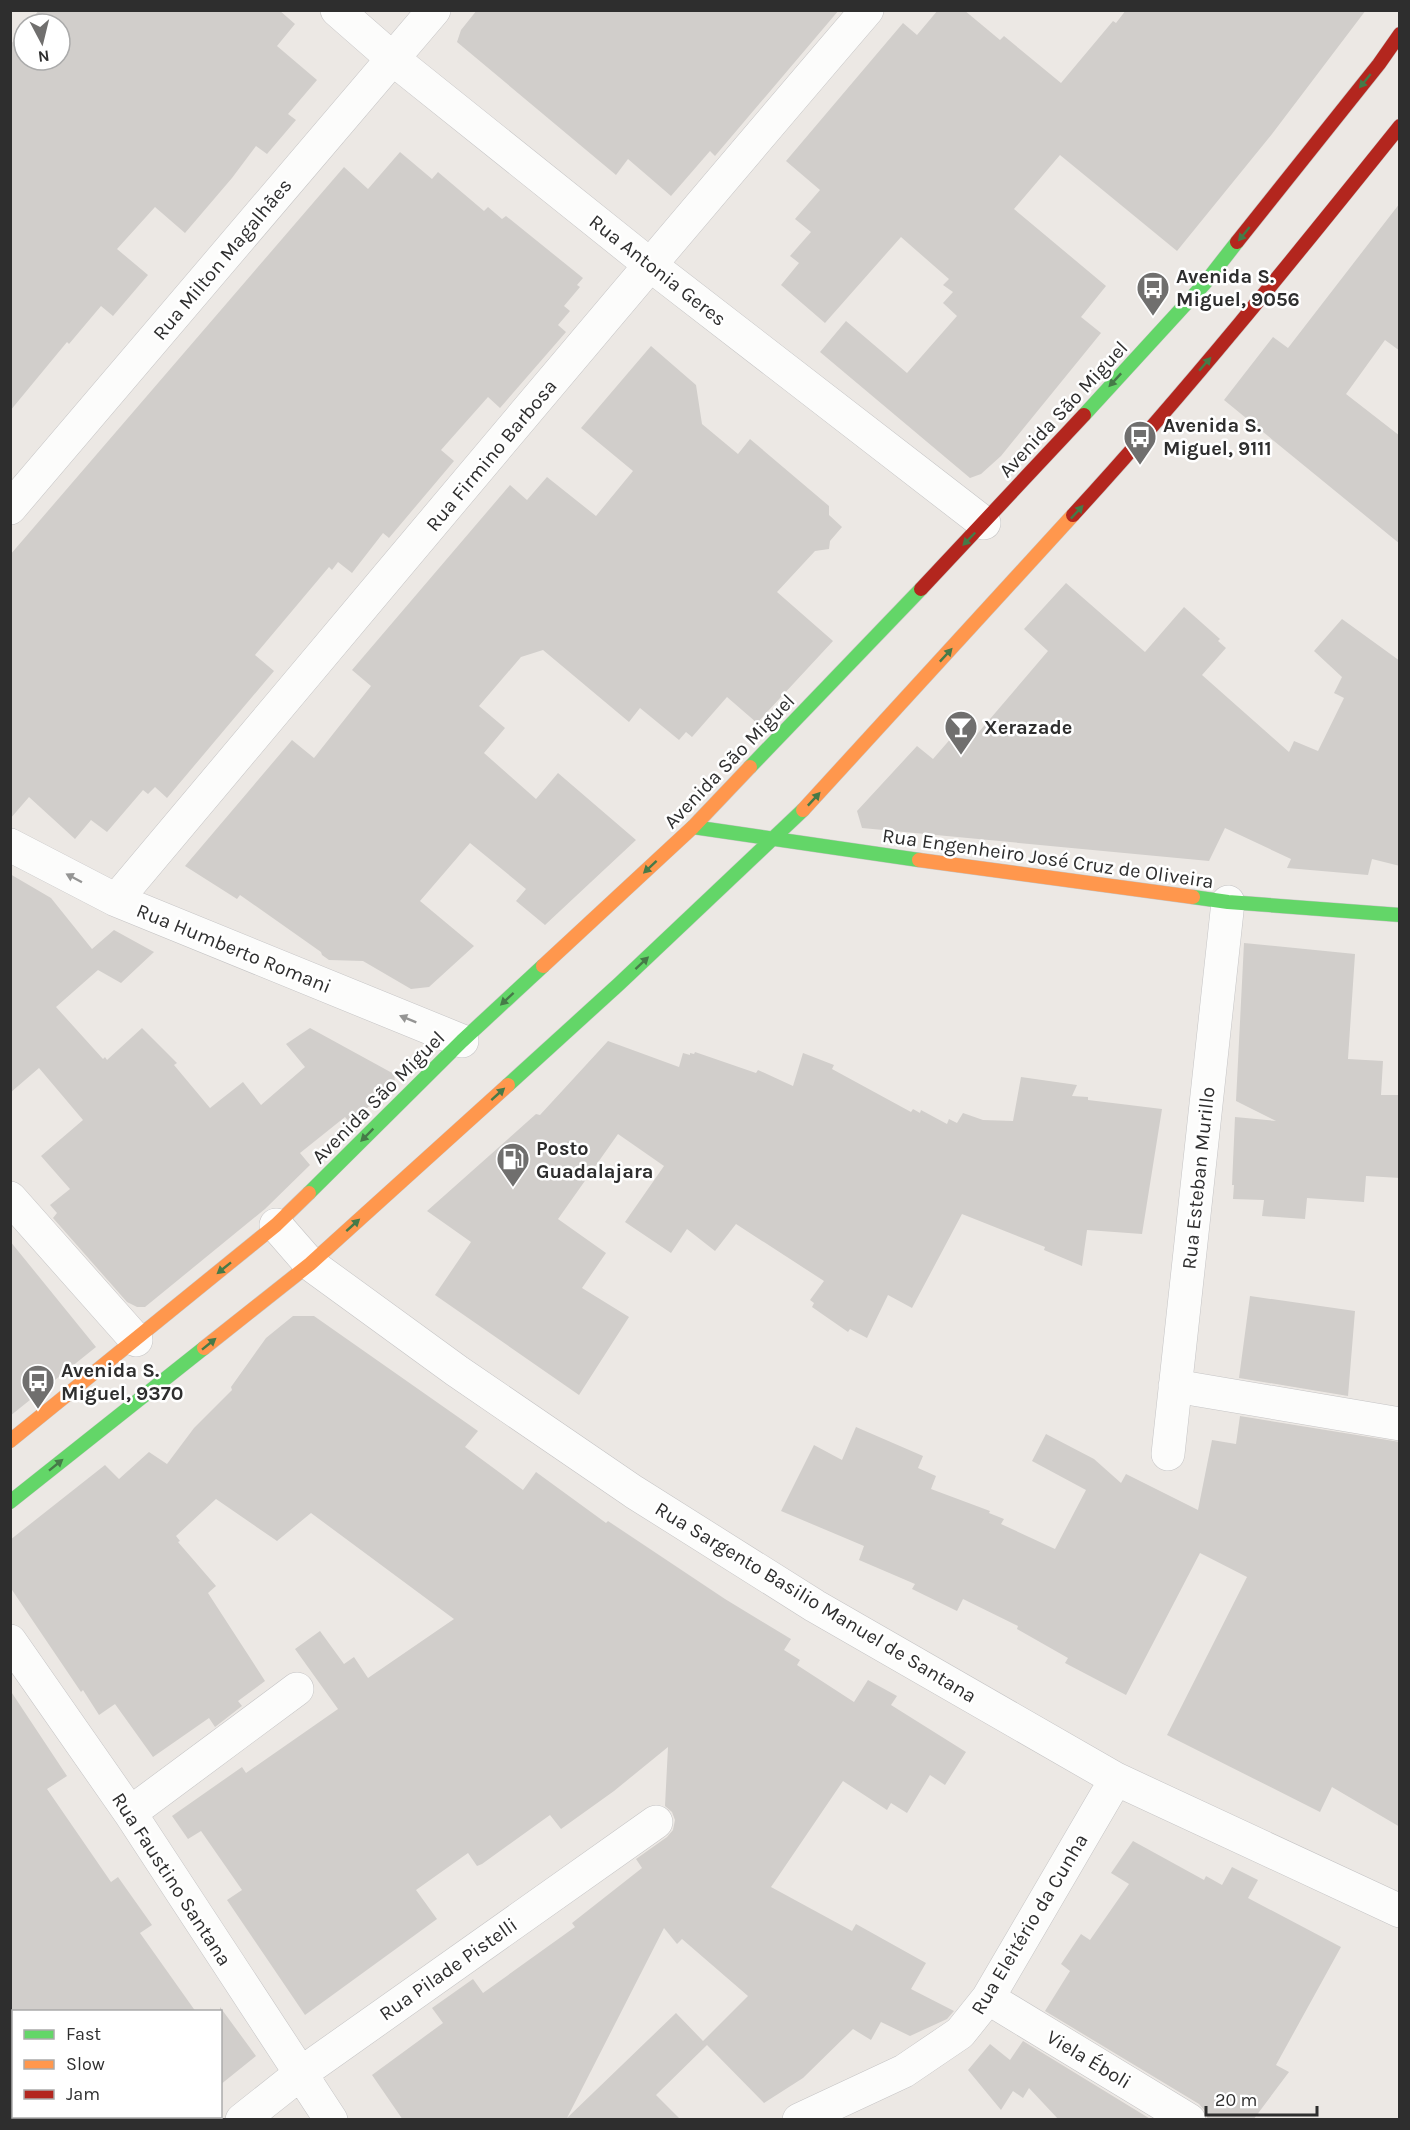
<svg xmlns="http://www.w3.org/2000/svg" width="1410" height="2130" font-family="Karla,sans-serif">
<rect width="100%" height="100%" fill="#ece8e4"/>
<path fill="#d1cecb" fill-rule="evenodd" d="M39,10H279L295,24L277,46L317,80L288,114L296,120L267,154L256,146L232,178L185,233L155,207L117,249L148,275L113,316L101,306L69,344L67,342L10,411V45L24,29V60H60V24H28Z
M477,10H839L715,156L710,151L671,196L628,159L616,175L457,42L461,30Z
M938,10H964L1000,40L1004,36L1061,83L1113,21L1116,23L1126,10H1366L1272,134L1177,251L1060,155L1014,209L1106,286L1081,317L1101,333L1001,456L981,474L970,478L820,352L846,321L907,373L957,316L943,303L953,292L943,285L949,279L901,237L825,323L781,285L799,263L790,256L811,232L795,219L820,190L786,161L903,23L917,35Z
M400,152L432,179L438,172L484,211L488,207L502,219L506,216L583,278L577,285L580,287L564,306L570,311L558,325L566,332L500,408L488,397L441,450L454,461L389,538L383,533L352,573L338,562L332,570L329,567L255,655L274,671L167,798L155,787L148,794L143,790L107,832L91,820L75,839L29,797L10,819V555L344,167L368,189Z
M1400,203V351L1385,340L1346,394L1400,436V544L1224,400L1273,337L1288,348Z
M651,346L696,385L702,424L738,454L750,439L829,506V515L842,527L830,541L829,549L815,551L777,592L833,641L757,723L727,697L692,737L686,732L679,740L640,708L629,722L543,650L521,657L479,706L505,728L484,753L536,799L558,773L636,840L545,925L516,901L526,889L470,843L420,901L474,946L429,987L411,989L363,961L329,960L322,955L321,952L240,895L237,899L185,866L292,740L314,758L371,686L352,670L510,485L527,500L547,477L596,516L633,471L581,428Z
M1066,583L1145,652L1184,607L1220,639L1218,641L1226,648L1202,675L1289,752L1294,741L1318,751L1344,698L1334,693L1342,677L1314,651L1342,619L1400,661V866L1372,859L1368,875L1287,868L1291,859L1225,828L1209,861L862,828L857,811L917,746L933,759L959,729L972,740L1048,651L1024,629Z
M10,874L51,898L92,949L114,930L154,952L121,983L98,970L56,1007L103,1059L105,1057L107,1060L142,1028L177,1063L174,1065L210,1108L243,1082L261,1105L305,1067L286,1044L310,1028L394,1074L395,1081L351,1124L345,1117L300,1153L310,1165L265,1209L145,1307H137L127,1302L53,1218L57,1213L50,1205L70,1189L41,1156L83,1120L39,1068L10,1093Z
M1244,943L1355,954L1348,1059L1383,1061L1381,1095H1400V1178L1366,1176L1364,1202L1307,1198L1305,1219L1262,1216L1264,1200L1233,1199L1234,1185H1232L1235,1117L1276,1121L1236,1101Z
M608,1041L679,1067L683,1053L690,1055V1053L694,1054L695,1052L756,1073L758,1070L793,1086L803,1053L834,1065L832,1069L911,1112L913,1109L920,1113L921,1110L947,1124L949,1119L957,1123L963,1113L983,1120L1013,1121L1021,1077L1077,1085L1072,1096L1088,1097V1100L1162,1109L1142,1234L1087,1230L1082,1266L1044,1250L1045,1247L962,1214L912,1308L888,1295L867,1338L850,1329L848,1332L812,1307L814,1303L810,1300L824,1281L736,1224L715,1251L687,1229L671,1253L625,1222L664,1166L618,1134L558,1219L606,1253L582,1288L629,1317L579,1395L435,1295L471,1242L427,1211L536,1114L540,1115Z
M10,1241L96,1347L10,1416Z
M1250,1296L1355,1311L1348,1396L1239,1378Z
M293,1316H314L478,1431L465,1447L523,1490L536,1472L606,1523L608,1521L725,1599L791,1639L784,1650L800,1660L797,1665L854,1702L868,1680L897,1696L891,1705L966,1752L945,1785L930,1775L907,1813L891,1803L887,1810L843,1781L771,1887L852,1931L856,1924L926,1963L911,1989L954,2011L947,2019L910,2036L881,2022L871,2040L853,2029L803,2078L764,2103L707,2045L656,2095L681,2120H403L372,2075L443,2023L432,2008L473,1979L483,1993L575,1927L572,1923L642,1868L636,1859L667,1837L673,1830L675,1820L672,1812L665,1806L668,1747L614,1791L561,1829L550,1815L482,1864L477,1866L468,1853L416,1890L437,1919L305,2015L227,1900L242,1890L201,1831L188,1839L172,1816L242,1767L246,1773L338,1709L295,1649L320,1631L344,1664L354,1657L368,1678L454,1619L311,1513L277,1541L216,1499L176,1536L180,1541L178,1542L216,1586L208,1593L265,1681L238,1701L242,1706L215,1727L209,1718L153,1757L115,1704L99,1715L83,1690L81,1692L10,1587V1540L105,1465L119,1479L149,1452L167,1464L194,1428L232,1390L231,1387L266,1338ZM664,1928L677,1944L682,1939L748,1996L703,2041L676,2013L567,2118Z
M1240,1416L1400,1442V1827L1332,1787L1320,1812L1167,1735L1247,1577L1200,1553L1126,1695L1065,1663L1068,1658L1017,1629L1018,1626L963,1599L957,1611L912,1589L915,1584L859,1560L864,1546L781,1511L814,1445L842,1460L856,1427L923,1456L918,1468L936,1476L931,1489L990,1511L989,1513L1004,1519L1001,1524L1055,1549L1086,1490L1032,1461L1046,1434L1094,1459L1121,1483L1126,1474L1198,1510L1212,1440L1236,1444Z
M10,1690L67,1776L47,1789L111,1882L118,1877L152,1925L140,1933L196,2012H10Z
M1133,1841L1204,1880L1206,1876L1222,1885L1232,1867L1258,1880L1248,1898L1341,1947L1276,2065L1289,2072L1253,2120H1208L1205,2111L1199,2104L1045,2011L1070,1971L1061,1964L1081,1934L1090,1940L1129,1884L1111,1873Z
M220,2007L256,2056L220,2085Z
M1023,2041L1152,2120H1059L1029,2088L1023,2098L1013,2091L1001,2110L968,2070L990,2044L1010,2060Z"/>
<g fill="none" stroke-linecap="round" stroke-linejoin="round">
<g stroke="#c5c4c5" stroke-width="34">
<path id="street" d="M337,10L393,59L649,264L984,523
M10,508L434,10
M10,845L116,900L462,1041
M116,900C366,603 614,305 867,10
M10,1198L136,1340
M276,1225L310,1264L457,1371L634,1492L815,1606L1116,1779L1400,1911
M1175,1386L1400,1424
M1168,1454L1228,902
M10,1641L130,1813L331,2120
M130,1813L297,1689
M988,1998L1189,2120
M242,2120L300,2074L656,1822
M799,2120L904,2071L960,2033L988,1998L1116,1779"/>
</g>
<g stroke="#c6c5c4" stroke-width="15">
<path id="fast" d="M1084,415L1205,283L1237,242
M750,767L921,589
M693,827L919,860
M1193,897L1228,902L1400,915
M508,1085L619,984L803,810
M309,1193L462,1041L543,966
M10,1502L204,1348"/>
</g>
<g stroke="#c6c5c4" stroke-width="15">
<path id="slow" d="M803,810L1073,515
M919,860L1193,897
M543,966L693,827L750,767
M204,1348L310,1264L508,1085
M10,1441L276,1225L309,1193"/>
</g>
<g stroke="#c6c5c4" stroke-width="15">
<path id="jam" d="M1237,242L1379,64L1400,34
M1073,515C1188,390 1294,258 1400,126
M921,589L1084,415"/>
</g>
<use href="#street" stroke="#fcfcfb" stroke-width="33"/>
<use href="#fast" stroke="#63d668" stroke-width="14"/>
<use href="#slow" stroke="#ff974d" stroke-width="14"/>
<use href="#jam" stroke="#b3261e" stroke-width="14"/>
</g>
<defs><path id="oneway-solid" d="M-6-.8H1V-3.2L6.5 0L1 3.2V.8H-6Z" transform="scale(1.5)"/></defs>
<g fill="#467a48">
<use href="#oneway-solid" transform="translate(1365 81) rotate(129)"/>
<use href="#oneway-solid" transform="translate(1244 234) rotate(129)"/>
<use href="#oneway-solid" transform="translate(1205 364) rotate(-49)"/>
<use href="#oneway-solid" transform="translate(1115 380) rotate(133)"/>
<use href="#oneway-solid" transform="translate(1077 512) rotate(-47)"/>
<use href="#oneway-solid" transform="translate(969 539) rotate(134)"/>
<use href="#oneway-solid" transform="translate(946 655) rotate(-47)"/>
<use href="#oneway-solid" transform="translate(814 799) rotate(-47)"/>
<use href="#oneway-solid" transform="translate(650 867) rotate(137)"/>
<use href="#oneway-solid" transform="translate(642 963) rotate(-43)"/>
<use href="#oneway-solid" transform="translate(507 999) rotate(137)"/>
<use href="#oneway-solid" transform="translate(498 1094) rotate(-42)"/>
<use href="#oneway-solid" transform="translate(367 1135) rotate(135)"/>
<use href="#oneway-solid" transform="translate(353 1225) rotate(-42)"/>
<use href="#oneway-solid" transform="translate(224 1268) rotate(141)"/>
<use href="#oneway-solid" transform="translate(209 1344) rotate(-39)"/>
<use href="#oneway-solid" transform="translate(56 1465) rotate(-39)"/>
</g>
<g fill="#959594">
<use href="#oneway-solid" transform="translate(74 878) rotate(-152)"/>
<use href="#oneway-solid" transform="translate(408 1019) rotate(-158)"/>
</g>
<defs>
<g id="bus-pin" transform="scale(1.725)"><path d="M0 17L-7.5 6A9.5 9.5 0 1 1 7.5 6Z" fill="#706f6e" stroke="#fff"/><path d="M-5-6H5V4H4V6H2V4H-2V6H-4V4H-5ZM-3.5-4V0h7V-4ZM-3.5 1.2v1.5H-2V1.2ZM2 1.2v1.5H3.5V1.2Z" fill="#fff"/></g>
<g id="bar-pin" transform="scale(1.725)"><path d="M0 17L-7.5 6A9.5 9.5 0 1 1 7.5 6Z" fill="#706f6e" stroke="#fff"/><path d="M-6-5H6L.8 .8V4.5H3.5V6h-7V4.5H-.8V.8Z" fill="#fff"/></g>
<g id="fuel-pin" transform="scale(1.725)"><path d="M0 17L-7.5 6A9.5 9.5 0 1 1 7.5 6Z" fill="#706f6e" stroke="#fff"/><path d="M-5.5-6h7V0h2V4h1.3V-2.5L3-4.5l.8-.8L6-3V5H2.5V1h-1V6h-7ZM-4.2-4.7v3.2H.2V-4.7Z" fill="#fff"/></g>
</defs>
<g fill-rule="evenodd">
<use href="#bus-pin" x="1153" y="288"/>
<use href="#bus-pin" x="1140" y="437"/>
<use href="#bar-pin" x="961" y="727"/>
<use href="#fuel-pin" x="513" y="1159"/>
<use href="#bus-pin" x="38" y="1381"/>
</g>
<g text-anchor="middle" stroke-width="5" stroke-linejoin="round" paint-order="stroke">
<g font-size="20" fill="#2e2e2e" stroke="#fff">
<text transform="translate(222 259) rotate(-50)" y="7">Rua Milton Magalhães</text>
<text transform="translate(658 270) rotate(38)" y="7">Rua Antonia Geres</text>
<text transform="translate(1063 409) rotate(-47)" y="7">Avenida São Miguel</text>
<text transform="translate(491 455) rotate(-50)" y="7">Rua Firmino Barbosa</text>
<text transform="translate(729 761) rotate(-46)" y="7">Avenida São Miguel</text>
<text transform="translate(1048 858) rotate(8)" y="7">Rua Engenheiro José Cruz de Oliveira</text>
<text transform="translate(234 948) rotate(22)" y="7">Rua Humberto Romani</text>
<text transform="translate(378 1097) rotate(-45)" y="7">Avenida São Miguel</text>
<text transform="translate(1198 1178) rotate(-84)" y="7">Rua Esteban Murillo</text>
<text transform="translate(816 1602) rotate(31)" y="7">Rua Sargento Basilio Manuel de Santana</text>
<text transform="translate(172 1879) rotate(57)" y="7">Rua Faustino Santana</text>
<text transform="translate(1029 1924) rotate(-59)" y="7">Rua Eleitério da Cunha</text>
<text transform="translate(448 1969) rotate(-35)" y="7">Rua Pilade Pistelli</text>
<text transform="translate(1089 2059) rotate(31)" y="7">Viela Éboli</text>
</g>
<g font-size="20" font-weight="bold" fill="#2e2e2e" stroke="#fff" text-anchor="start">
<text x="1176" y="283">Avenida S.<tspan x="1176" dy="23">Miguel, 9056</tspan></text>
<text x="1163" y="432">Avenida S.<tspan x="1163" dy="23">Miguel, 9111</tspan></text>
<text x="984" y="734">Xerazade</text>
<text x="536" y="1155">Posto<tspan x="536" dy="23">Guadalajara</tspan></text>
<text x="61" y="1377">Avenida S.<tspan x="61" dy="23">Miguel, 9370</tspan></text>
</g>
</g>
<rect width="1410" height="2130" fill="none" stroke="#2e2e2e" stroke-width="24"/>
<rect x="12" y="2010" width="210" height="108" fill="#ffffff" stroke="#ababab" stroke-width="1.5"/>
<rect x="24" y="2030" width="30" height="9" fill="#63d668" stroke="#ababab" stroke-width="1.5"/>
<text x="66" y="2040" font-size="18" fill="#2e2e2e">Fast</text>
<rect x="24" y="2060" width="30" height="9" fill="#ff974d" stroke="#ababab" stroke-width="1.5"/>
<text x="66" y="2070" font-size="18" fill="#2e2e2e">Slow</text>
<rect x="24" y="2090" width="30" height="9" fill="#b3261e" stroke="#ababab" stroke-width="1.5"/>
<text x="66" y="2100" font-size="18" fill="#2e2e2e">Jam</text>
<g transform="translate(42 42) rotate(173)"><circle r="28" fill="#ffffff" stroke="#ababab" stroke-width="1.5"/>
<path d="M0-4.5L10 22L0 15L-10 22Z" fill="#706f6e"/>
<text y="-9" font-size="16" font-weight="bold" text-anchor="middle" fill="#2e2e2e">N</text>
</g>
<path d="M1206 2106v9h111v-9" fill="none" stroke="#2e2e2e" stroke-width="3"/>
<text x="1215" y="2106" font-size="18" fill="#2e2e2e" stroke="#ffffff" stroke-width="4.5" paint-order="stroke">20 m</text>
</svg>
